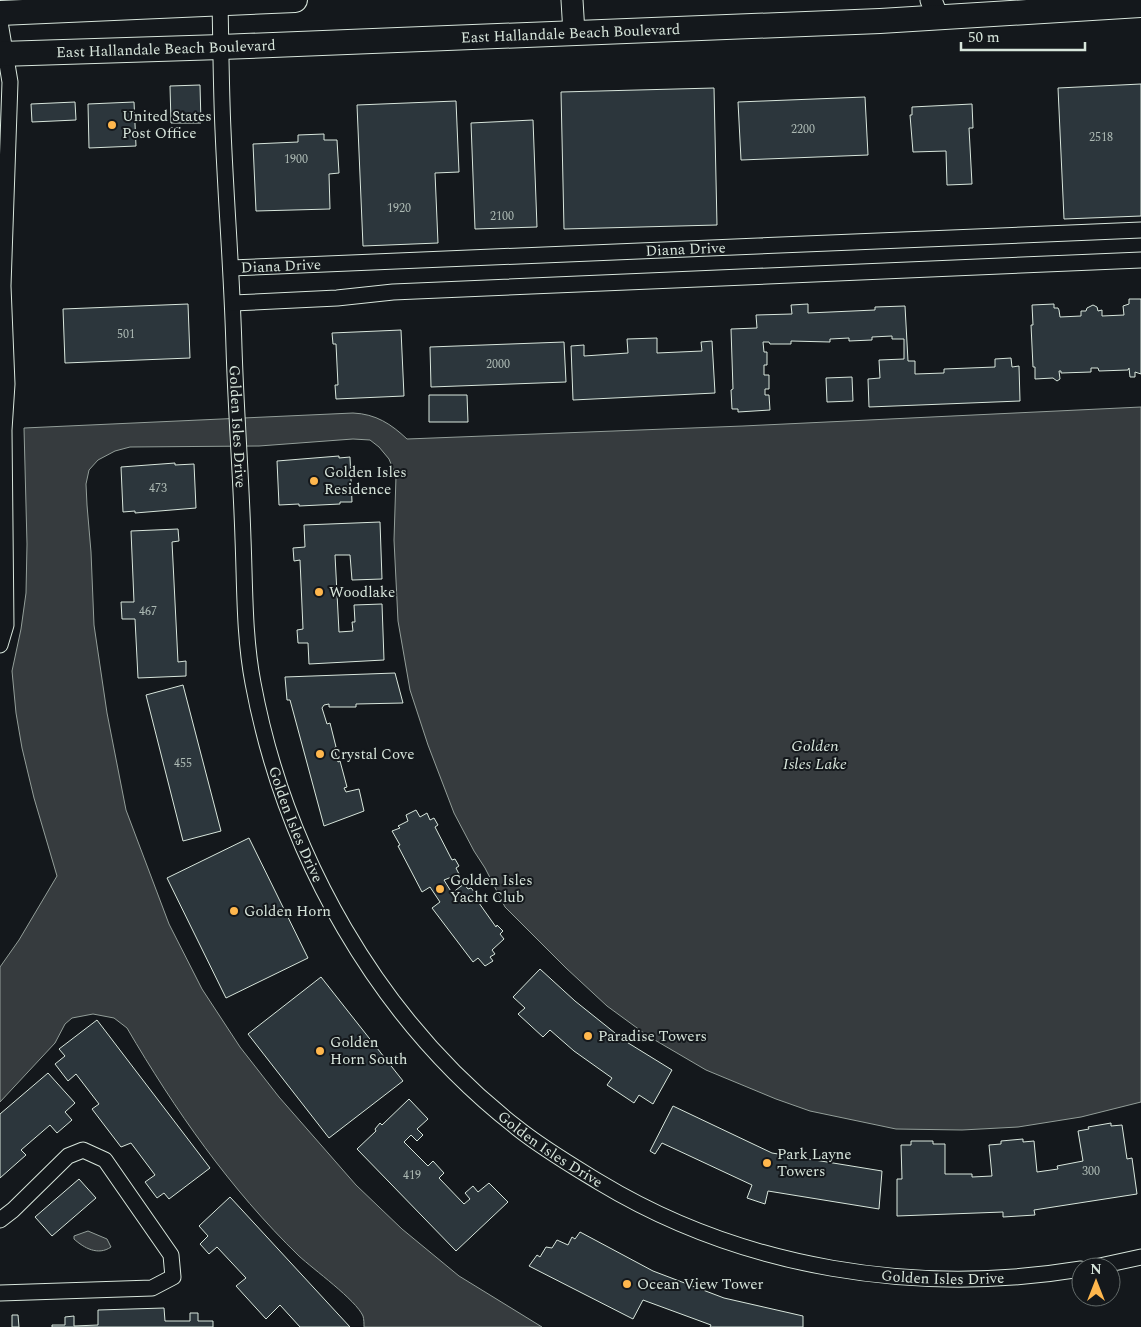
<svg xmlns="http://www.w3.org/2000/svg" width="1141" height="1327" font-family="Spectral,serif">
<rect width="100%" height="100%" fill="#14181c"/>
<path fill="#363b3e" stroke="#939e99" d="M1141,407V1102L1081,1117L1018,1127L962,1130L896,1129L810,1111L776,1099L706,1070L648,1036L607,1006L566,968L505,907L485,868L474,851L454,813L428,745L410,690L398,621L394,540L396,476L389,459L379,447L370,440L353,439L259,446L130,447L115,451L98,460L89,470L86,484L87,505L91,552L94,625L107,713L126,810L169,924L202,989L240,1047L279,1097L356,1185L402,1229L459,1276L542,1327H364C364,1324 364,1319 363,1316C356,1300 313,1269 299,1256C230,1189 175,1110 127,1028L114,1018L93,1014L72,1018L65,1024L55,1043L0,1102V967L19,940L57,876L34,798L22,748L16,713L12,671L21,629L26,593L27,544L24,428L353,413C376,414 391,424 407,439L743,426Z
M88,1231L107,1239L111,1247C98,1256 84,1248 74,1239V1236Z"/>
<path fill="#2c363c" stroke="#d8e6dc" d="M1141,84V216L1064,219L1058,88Z
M200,85L201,123H171L170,86Z
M714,88L717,225L564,229L561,92Z
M865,97L868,155L741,160L738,102Z
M456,101L459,172L435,173L438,243L363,246L357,105Z
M75,102L76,120L32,122L31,104Z
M134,102L136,146L89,148L88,104Z
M972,104L973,128H969L972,184L947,185L946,151L913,152L910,115H912V107Z
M533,120L537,227L475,229L471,123Z
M324,134V140H337L339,173L329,174L330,209L256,211L253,144L298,142V135Z
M1129,299H1141V374L1135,372V377H1130L1129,368L1128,370L1099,371L1098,368H1091V372L1061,373V371H1059L1060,379L1057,381L1053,378L1035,379V367H1033L1031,325H1033L1032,305L1054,304V308H1058L1059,310L1060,317L1081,316V311H1086L1087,308L1093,305L1097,307L1098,311L1102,310V316L1124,315L1123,306L1129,304Z
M188,304L190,358L65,363L63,309Z
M808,304V313L875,310V307L905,306L908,361H915V374L944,373V369L995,367V359L1011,358L1012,367L1019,366L1020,401L869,407L868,379L880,378L879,360L904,359V339H892V336L872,337V340L849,341V338L830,339V342L791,341V344H770L769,342H763L764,352H767V365H764V375H769V389H765V395H769L770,410L738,412V409H732L731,390L733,389L731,329L757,328L756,315L792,314L791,305Z
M401,330L404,396L336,399L335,385H338L336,344H333L332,333Z
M657,338V353L702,351L701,342L712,341L715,393L573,400L571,346L584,345V356L628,353L627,339Z
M564,342L566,382L431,387L430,347Z
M852,377L853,401L827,402L826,378Z
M429,395H467L468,422H429Z
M339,456V458L350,457L352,502H340V504L299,506V504L279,505L277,461Z
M175,463V465L194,464L196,508L135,513V511L123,512L121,467Z
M380,522L382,579L352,580L350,555H335L339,632L353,631L352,622H355L354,605L382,604L384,660L309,664L308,643H298L297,630L303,629L300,560L294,561L293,548L305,547L304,525Z
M178,529L179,541L172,542L178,662L186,661V676L138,678L135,619H122L121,602H134L131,531Z
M395,673L403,703L356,704V707H329V704L324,705L322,708L327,724L330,723L336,747L334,748L338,762L340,761L347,787L344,788L346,792L359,789L364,811L324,826L290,700H287L285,677Z
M183,685L221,831L183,841L146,695Z
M416,810L420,817L427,813L430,820L434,818L438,825L435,827L452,860L455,859L459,866L456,868L459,874L444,880L452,893L464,884L468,889L471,888L476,894L474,896L496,927L497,925L503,931L500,934L504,939L492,950L495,954L490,957L493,961L485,966L478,958L473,962L432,908L440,902L430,887L422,892L398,846L400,845L392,831L400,828L398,826L408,821L406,815Z
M249,838L308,958L226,998L167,878Z
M540,969L575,1001L625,1041L672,1070L653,1104L639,1095L634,1103L607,1085L612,1078L574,1051L550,1030L543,1037L518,1014L525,1008L513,997Z
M321,977L403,1081L329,1138L248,1034Z
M97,1020L210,1168L169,1199L164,1193L157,1198L145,1182L155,1175L131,1143L121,1147L92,1109L99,1104L76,1074L68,1081L55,1064L65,1056L59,1049Z
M48,1073L75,1103L65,1112L72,1120L57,1133L50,1125L21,1150L26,1155L0,1178V1114Z
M409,1099L428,1119L417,1129L423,1135L417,1141L411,1135L404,1142L428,1166L433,1161L444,1173L439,1178L464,1204L470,1199L465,1193L473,1186L478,1192L489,1183L508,1202L456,1251L357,1149L376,1131L375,1129L380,1123L382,1125Z
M673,1106L772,1153L882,1171L879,1209L768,1191L765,1204L747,1198L752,1185L662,1143L655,1154L650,1151Z
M1111,1123V1126L1122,1125L1127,1159L1132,1158L1137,1194L1034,1210L1035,1215L1003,1217V1212L897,1216V1179H902L901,1145H911V1141H933V1144H945V1174H972V1177L992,1176L989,1145L1001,1144V1141L1023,1139V1142L1034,1141L1037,1172L1058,1169L1057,1166L1083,1161L1078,1131L1089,1129L1088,1127Z
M79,1179L96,1198L52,1236L35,1217Z
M230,1197L350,1327H300L280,1305L266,1319L236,1286L246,1278L217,1247L209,1254L200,1244L208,1236L199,1226Z
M580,1232L653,1271L724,1298L803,1316V1327H710L711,1325L643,1300L633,1319L529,1266L537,1255L540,1257L546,1247L552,1248L557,1240L568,1245L572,1237L575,1239Z
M164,1308L165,1321H190V1313H198V1321H213V1327H52V1325H65V1317L74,1316V1326L98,1325V1310Z
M12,1315H18L19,1327H12Z"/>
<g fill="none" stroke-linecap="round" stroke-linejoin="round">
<g stroke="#d8e6dc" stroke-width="17">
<g id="street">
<path id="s1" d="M220,3C221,45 221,88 223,130C226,203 232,275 234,348C236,412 241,475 243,539C245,587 244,636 253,683C285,855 378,1019 516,1127C542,1148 571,1165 599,1182C743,1269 916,1296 1081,1269"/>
<path d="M0,22L10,82L3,286L7,384L4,430L6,625L0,645"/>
<path id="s2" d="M231,268L1141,230"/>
<path d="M233,303L337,298L393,292L1141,260"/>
<path d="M0,1220L13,1210L68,1156L83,1150L105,1160L171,1255L173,1277L152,1288L0,1293"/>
<path d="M1095,1267L1141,1257"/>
</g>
</g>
<g stroke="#d8e6dc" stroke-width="23">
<path id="secondary" d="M572,0L574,33
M931,0L938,18"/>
</g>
<g stroke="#d8e6dc" stroke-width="26">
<g id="primary">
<path d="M0,13L295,0"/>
<path id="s3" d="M0,54L221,47L880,21L1141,5"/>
</g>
</g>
<use href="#street" stroke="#14181c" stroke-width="15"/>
<use href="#secondary" stroke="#14181c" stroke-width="21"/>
<use href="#primary" stroke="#14181c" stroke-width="24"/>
</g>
<g fill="#ffb74d" stroke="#14181c" stroke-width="2">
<circle cx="112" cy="125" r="5"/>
<circle cx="314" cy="481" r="5"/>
<circle cx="319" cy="592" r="5"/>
<circle cx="320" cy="754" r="5"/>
<circle cx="440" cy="889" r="5"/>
<circle cx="234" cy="911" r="5"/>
<circle cx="588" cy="1036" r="5"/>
<circle cx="320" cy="1051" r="5"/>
<circle cx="767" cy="1163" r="5"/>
<circle cx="627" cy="1284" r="5"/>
</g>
<g text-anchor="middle" stroke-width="4" stroke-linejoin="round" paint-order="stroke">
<g font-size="12" fill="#adbab4">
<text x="803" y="133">2200</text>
<text x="1101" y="141">2518</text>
<text x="296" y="163">1900</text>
<text x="399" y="212">1920</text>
<text x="502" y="220">2100</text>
<text x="126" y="338">501</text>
<text x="498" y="368">2000</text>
<text x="158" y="492">473</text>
<text x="148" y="615">467</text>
<text x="183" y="767">455</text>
<text x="1091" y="1175">300</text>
<text x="412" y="1179">419</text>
</g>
<g font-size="15" fill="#d8e6dc" stroke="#14181c">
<text dy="5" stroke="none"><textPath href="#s3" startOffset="571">East Hallandale Beach Boulevard</textPath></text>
<text dy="5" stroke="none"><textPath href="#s3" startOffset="166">East Hallandale Beach Boulevard</textPath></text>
<text dy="5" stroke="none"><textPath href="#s2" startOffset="455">Diana Drive</textPath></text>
<text dy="5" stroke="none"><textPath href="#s2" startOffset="50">Diana Drive</textPath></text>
<text dy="5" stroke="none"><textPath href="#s1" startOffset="424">Golden Isles Drive</textPath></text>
<text dy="5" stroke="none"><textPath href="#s1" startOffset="829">Golden Isles Drive</textPath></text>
<text dy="5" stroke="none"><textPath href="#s1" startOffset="1249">Golden Isles Drive</textPath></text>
<text dy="5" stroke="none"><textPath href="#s1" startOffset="1669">Golden Isles Drive</textPath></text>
</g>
<g font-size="15" fill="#d8e6dc" stroke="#14181c" text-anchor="start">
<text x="122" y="121">United States<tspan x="122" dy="17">Post Office</tspan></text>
<text x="324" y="477">Golden Isles<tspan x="324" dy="17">Residence</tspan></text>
<text x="329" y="597">Woodlake</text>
<text x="330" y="759">Crystal Cove</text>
<text x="450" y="885">Golden Isles<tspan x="450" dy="17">Yacht Club</tspan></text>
<text x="244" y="916">Golden Horn</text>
<text x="598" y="1041">Paradise Towers</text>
<text x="330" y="1047">Golden<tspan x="330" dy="17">Horn South</tspan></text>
<text x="777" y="1159">Park Layne<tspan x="777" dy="17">Towers</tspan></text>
<text x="637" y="1289">Ocean View Tower</text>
</g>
<g font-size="16" font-style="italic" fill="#d8e6dc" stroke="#14181c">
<text x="815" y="751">Golden<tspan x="815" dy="18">Isles Lake</tspan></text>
</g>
</g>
<g transform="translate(1096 1282)"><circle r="24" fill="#14181c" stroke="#626a69"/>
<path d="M0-4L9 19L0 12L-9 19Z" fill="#ffb74d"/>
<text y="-8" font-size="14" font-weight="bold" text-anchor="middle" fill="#d8e6dc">N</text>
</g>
<path d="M961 42v8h124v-8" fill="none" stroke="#d8e6dc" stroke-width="2.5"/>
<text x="968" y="42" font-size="15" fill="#d8e6dc" stroke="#14181c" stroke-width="4" paint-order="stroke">50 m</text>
</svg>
